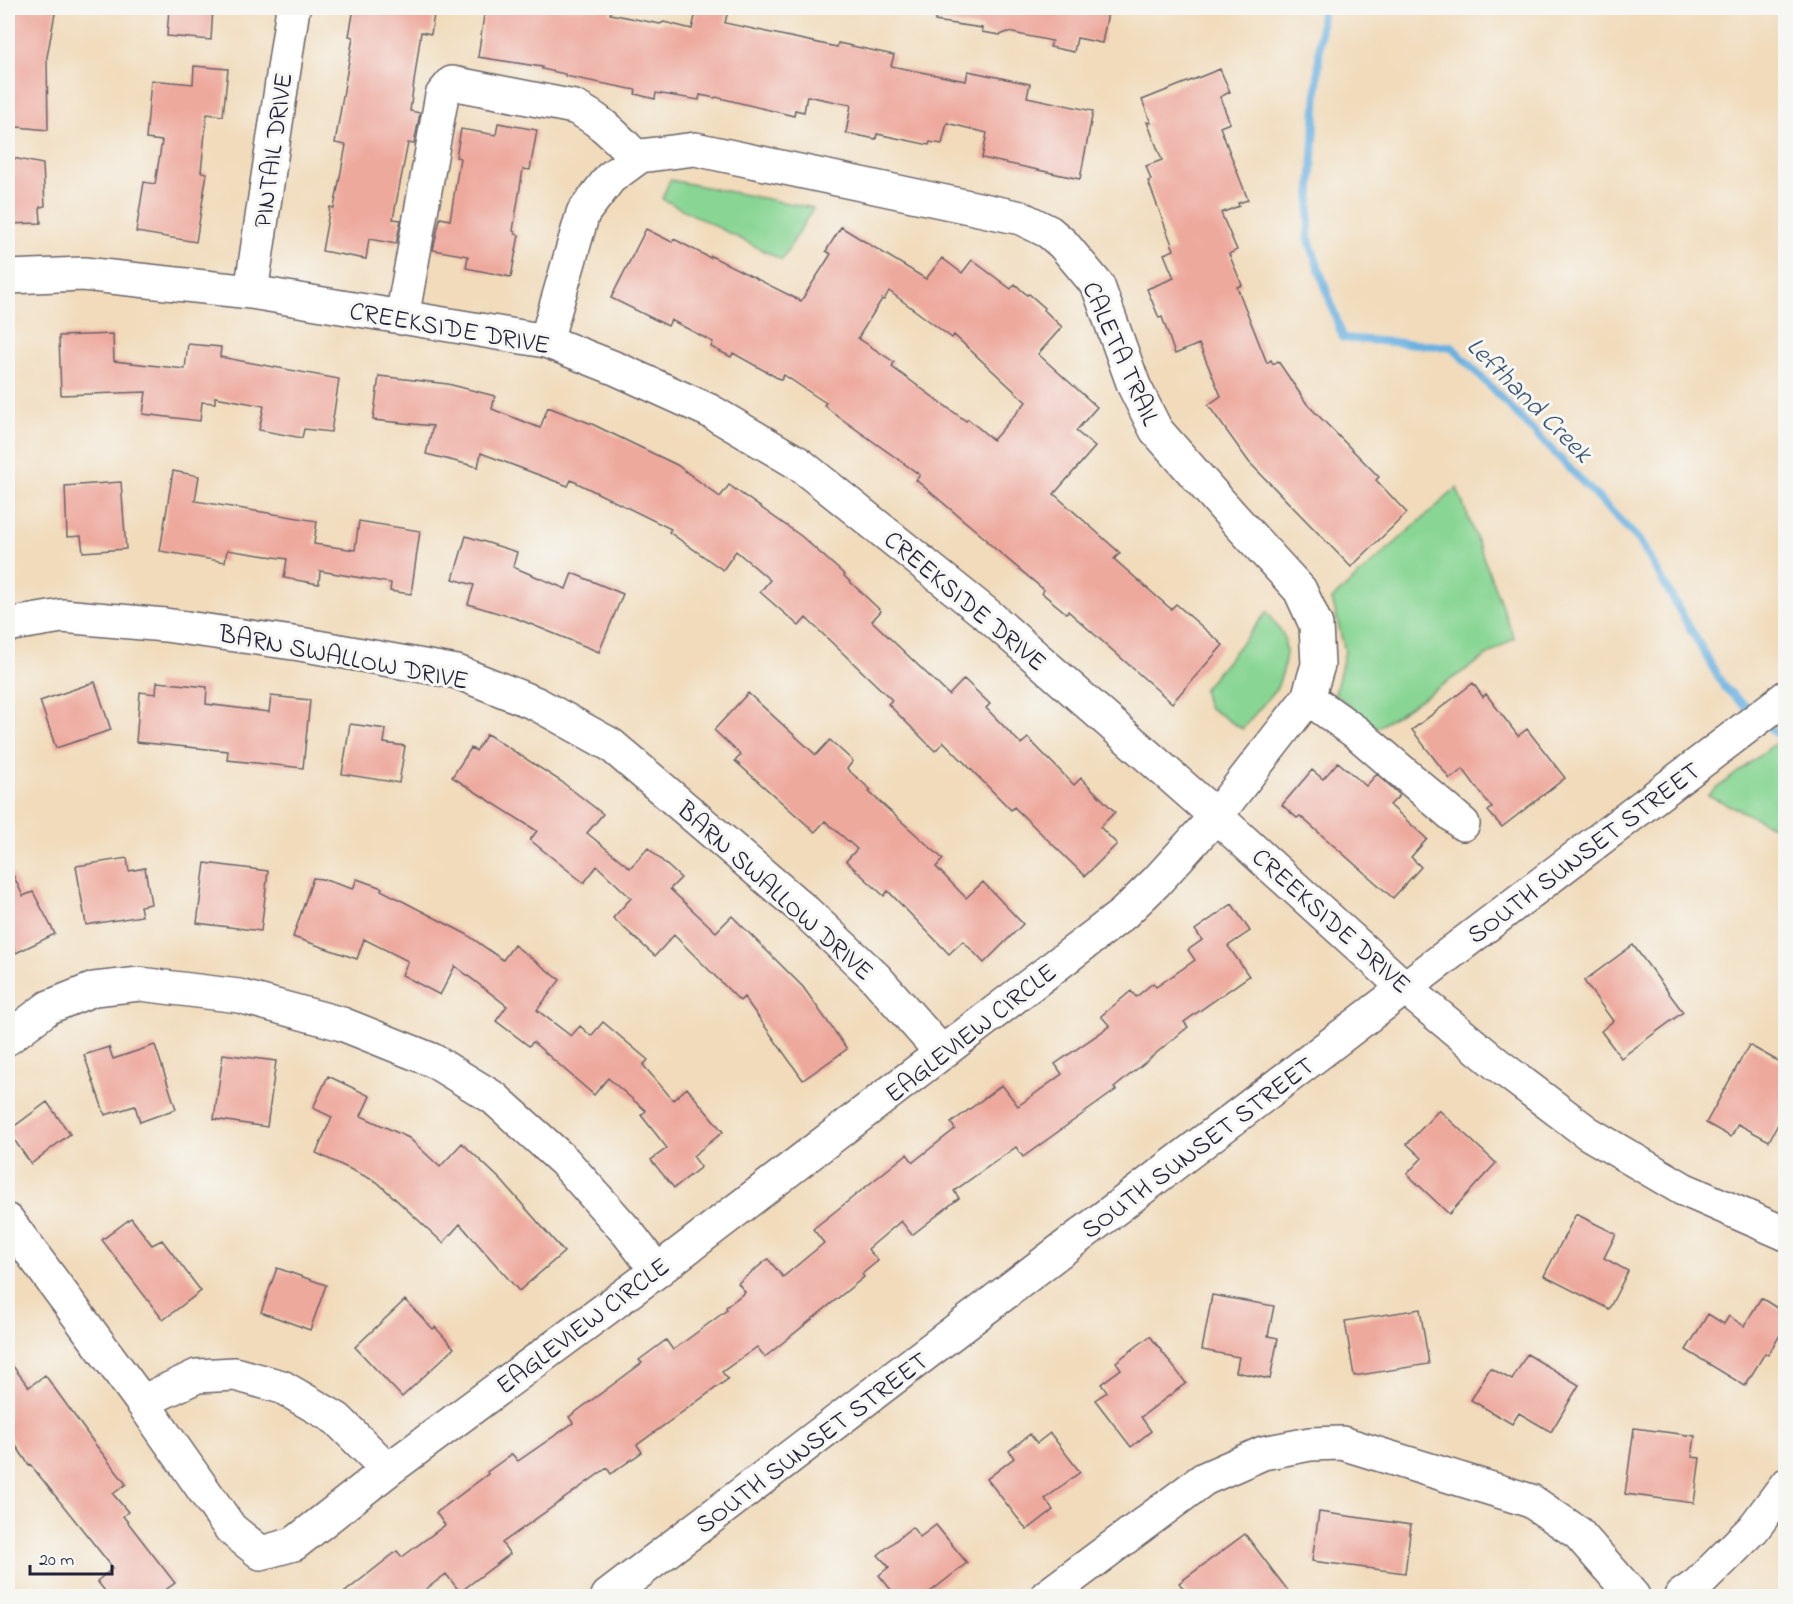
<svg xmlns="http://www.w3.org/2000/svg" width="1793" height="1604" font-family="'Indie Flower',sans-serif">
<rect width="100%" height="100%" fill="#f6f6f2"/>
<filter id="ink" filterUnits="userSpaceOnUse"><feTurbulence type="fractalNoise" baseFrequency=".0167" numOctaves="2"/><feDisplacementMap in="SourceGraphic" scale="12" xChannelSelector="R" yChannelSelector="G"/><feConvolveMatrix kernelMatrix="1 2 1 2 8 2 1 2 1" color-interpolation-filters="sRGB"/></filter>
<filter id="wash" filterUnits="userSpaceOnUse"><feTurbulence type="fractalNoise" baseFrequency=".008" numOctaves="4" result="noise"/><feDisplacementMap in="SourceGraphic" scale="24" xChannelSelector="R" yChannelSelector="G"/><feGaussianBlur stdDeviation="1.35" result="paint"/><feColorMatrix in="noise" values="0 0 0 0 0 0 0 0 0 0 0 0 0 0 0 0 0 1.4 0 .05"/><feComposite in="paint" operator="in"/></filter>
<g filter="url(#wash)">
<rect width="100%" height="100%" fill="#f1dbbb"/>
<path fill="#89d694" stroke="#567c68" stroke-width="1.5" d="M670,180L813,208L782,260L662,199Z
M1457,488L1514,638L1377,728L1335,694L1345,651L1332,599Z
M1267,612L1284,636L1286,653L1283,671L1277,688L1242,729L1208,707L1203,690Z
M1785,736V832L1708,795Z"/>
<g fill="none" stroke-linecap="round" stroke-linejoin="round">
<path stroke="#69b1e1" stroke-width="8" d="M1322,8L1308,237L1343,338L1452,347L1639,540L1724,687L1753,713
M1763,721L1786,742"/>
</g>
<g id="blocks">
<path fill="#eea99d" fill-rule="evenodd" d="M8,8H56L47,57L48,130L8,126Z
M169,8H213L211,40L167,36Z
M354,8H435L431,34L421,32L410,111L420,113L414,144L408,143L393,219L401,220L396,244L369,239L366,259L322,251L330,207L334,208L346,145L335,143L353,37L349,36Z
M485,8H612L610,14L660,24L664,22L692,29L697,8H715L728,10L725,23L837,47L838,43L894,55L891,66L966,81L968,71L1030,84L1027,97L1093,111L1080,179L982,158L987,133L947,123L942,144L930,142L929,145L877,134L876,139L846,133L851,105L807,96L804,112L795,110L794,116L716,97L715,98L700,95L699,100L656,93L655,99L635,94L636,90L565,76V74L542,69V67L478,57Z
M936,8H1109L1102,43L1077,38L1074,52L1050,47L1052,41L1008,32L1000,35L982,32V28L935,21Z
M194,66L228,69L223,116L207,114L201,172L207,173L196,242L136,232L144,182L155,184L162,141L146,139L151,80L193,84Z
M1220,69L1230,92L1220,97L1230,123L1220,127L1248,200L1238,203L1239,206L1221,213L1237,250L1229,254L1242,285L1237,287L1267,363L1271,360L1273,364L1278,361L1307,404L1379,477L1376,480L1407,513L1351,567L1249,462L1208,405L1221,396L1199,344L1175,354L1162,317L1159,318L1147,289L1174,278L1164,254L1174,250L1148,181L1151,180L1146,166L1162,160L1147,122L1151,123L1142,100Z
M498,123L537,130L530,170L523,169L513,231L515,232V234L519,235L511,277L466,268L468,256L433,250L440,218L450,220L460,158L456,157L461,129L496,135Z
M8,157L43,164L45,206L40,207L41,223L8,224Z
M841,227L926,279L942,258L962,273L972,260L1011,289L1015,284L1027,295L1029,294L1045,308L1044,310L1062,327L1038,354L1097,407L1076,431L1095,447L1054,494L1120,553L1114,559L1171,609L1176,604L1223,645L1172,703L1068,611L1066,613L1042,593L1044,590L986,541L987,540L916,480L920,475L836,415L824,405L826,403L784,375L781,380L733,353L731,357L711,347L713,342L671,320L668,326L611,298L646,229L672,242L674,239L710,258L711,256L801,301L831,254L826,251ZM889,291L952,338L954,335L1026,402L993,440L968,419L966,421L892,367L894,362L858,338L882,299L884,300Z
M113,334L114,361L185,369L188,344L221,347L220,357L339,379L331,432L304,429L302,438L259,430L264,406L215,397V403L202,402L200,421L143,414L146,392L61,395L59,336Z
M379,376L448,384L495,396L492,409L540,428L548,407L592,424L677,465L720,497L729,485L801,536L845,575L844,576L881,611L872,621L949,695L964,679L990,704L986,708L1021,744L1028,738L1074,785L1081,778L1115,812L1100,827L1117,844L1085,876L1014,807L1011,810L944,742L935,751L888,704L892,700L806,618L799,626L760,592L770,580L736,551L723,570L669,532L671,529L571,480L568,486L481,453L478,467L426,454L433,426L373,420Z
M173,471L199,476L195,501L317,521L314,544L355,550L359,521L420,531L411,594L390,591L391,583L320,571L319,584L284,578L287,559L227,550L225,562L160,551Z
M121,482L126,549L83,552L81,536L67,537L65,486Z
M466,536L517,552L513,567L566,589L572,573L623,594L599,652L518,619L468,604L474,585L453,579Z
M95,682L111,730L56,748L40,701Z
M157,682L207,687L206,704L269,712L271,696L310,700L303,768L227,760L228,751L136,742L140,692L156,694Z
M1473,683L1483,697L1486,694L1518,736L1527,729L1565,778L1502,827L1488,811L1492,808L1463,769L1450,779L1412,730Z
M748,693L816,755L830,740L853,761L847,769L871,790L869,792L943,859L936,867L966,898L983,882L1023,924L984,963L963,941L949,954L888,891L884,896L846,861L857,849L825,821L815,832L735,761L741,755L714,730Z
M350,724L386,729L384,743L405,746L399,783L342,774Z
M487,734L562,782L603,814L587,833L630,868L648,848L681,878L670,889L716,932L732,916L803,987L847,1049L803,1080L744,997L740,1001L674,935L655,956L613,918L631,898L597,866L584,883L530,840L537,831L452,777L471,748L476,751Z
M1338,762L1366,786L1377,774L1400,795L1390,805L1427,839L1411,857L1421,867L1393,898L1300,816L1297,818L1282,805L1312,770L1323,779Z
M127,858L129,871L145,868L151,904L140,906L142,916L86,925L76,866Z
M205,863L268,871L261,931L197,923Z
M8,864L23,896L33,892L55,934L16,953L8,937Z
M313,878L322,879L353,889L357,879L382,888L381,890L466,934L503,960L514,945L560,980L537,1010L571,1036L580,1026L591,1036L603,1022L648,1060L643,1065L673,1100L687,1088L723,1132L693,1156L701,1167L674,1188L651,1160L667,1148L641,1115L646,1111L608,1078L594,1095L533,1042L529,1046L496,1021L507,1006L455,966L440,995L402,975L408,961L364,939L357,959L293,937Z
M1232,904L1250,931L1228,946L1249,976L1184,1022L1188,1027L1114,1088L1116,1090L1023,1157L1016,1147L954,1191L959,1198L912,1235L901,1221L868,1249L878,1261L862,1274L864,1277L765,1357L757,1347L722,1372L728,1379L637,1445L642,1452L611,1474L607,1468L502,1543L510,1554L460,1592L446,1574L417,1596H340L397,1551L402,1557L445,1525L436,1513L488,1474L487,1472L512,1454L518,1461L573,1423L569,1417L642,1363L639,1360L666,1340L673,1350L727,1310L726,1307L745,1292L738,1283L768,1259L783,1277L824,1243L813,1229L907,1154L913,1162L955,1129L951,1123L1002,1085L1018,1106L1062,1074L1055,1064L1110,1026L1101,1016L1131,991L1136,997L1153,983L1156,987L1195,960L1188,950L1202,940L1195,930Z
M1633,945L1683,1012L1621,1058L1601,1031L1613,1021L1584,981Z
M155,1045L176,1109L140,1122L135,1106L105,1115L84,1055L109,1047L113,1059Z
M1749,1045L1785,1065V1111L1769,1141L1738,1124L1731,1137L1706,1123Z
M223,1054L276,1061L267,1127L214,1119Z
M328,1076L370,1096L361,1116L409,1138L440,1167L462,1143L501,1180L564,1252L519,1291L460,1224L443,1243L377,1182L316,1153L332,1117L313,1108Z
M47,1102L70,1134L31,1164L8,1131Z
M1439,1110L1496,1163L1449,1214L1407,1174L1422,1158L1407,1144Z
M1576,1214L1616,1234L1604,1258L1628,1271L1609,1309L1544,1276Z
M131,1218L152,1245L162,1240L201,1291L163,1320L102,1240Z
M277,1268L326,1285L310,1330L261,1312Z
M1212,1295L1274,1306L1268,1336L1278,1338L1270,1379L1236,1372L1239,1357L1202,1350Z
M1761,1298L1785,1313V1327L1768,1355L1765,1353L1745,1386L1686,1350L1708,1314L1724,1324L1729,1316L1744,1326Z
M405,1300L433,1329L435,1327L454,1348L402,1397L355,1347Z
M1420,1309L1429,1364L1354,1376L1345,1321Z
M1150,1336L1186,1383L1141,1417L1151,1431L1131,1447L1095,1400L1107,1392L1101,1384L1121,1369L1116,1362Z
M1527,1354L1579,1385L1551,1432L1519,1413L1512,1424L1471,1400L1490,1368L1512,1380Z
M8,1360L29,1387L45,1375L95,1444L126,1484L113,1494L128,1512L123,1516L175,1583L157,1596H109L97,1581L113,1568L30,1464L29,1465L8,1434Z
M1634,1428L1695,1436L1692,1457L1700,1458L1694,1503L1625,1494Z
M1050,1433L1080,1472L1045,1499L1053,1510L1027,1530L987,1479L1014,1458L1009,1451L1030,1434L1037,1443Z
M1319,1512L1411,1525L1405,1573L1312,1561Z
M936,1525L967,1563L925,1596H896L879,1575L889,1567L878,1555L912,1527L920,1537Z
M1245,1534L1292,1596H1189L1179,1583Z"/>
</g>
</g>
<g filter="url(#ink)">
<use href="#blocks" fill-opacity="0" stroke="#6a6368" stroke-width="1.5"/>
<g fill="none" stroke-linecap="round" stroke-linejoin="round">
<g stroke="#6a6368" stroke-width="36">
<path id="minor" d="M8,277L83,274L251,292L546,341L617,369L710,411L798,463L989,616L1216,816L1405,988L1498,1065L1588,1133L1683,1189L1786,1234
M251,292L293,8
M402,318L442,95L452,83L574,107C600,119 617,138 637,158
M8,626L13,624L62,616L165,625L300,644L457,672L537,704L611,745L806,912L875,977L942,1053
M1308,698L1357,733L1463,824
M8,1038L49,1007L94,989L140,984L239,996L342,1024L432,1060L494,1098L564,1161L628,1233L657,1271
M8,1221L142,1402L231,1529L261,1553L294,1544L388,1470L657,1271L1123,914L1156,882L1216,816L1308,698L1318,665L1316,625L1300,590L1232,516L1156,430L1134,386L1098,286L1063,244L1049,232L1021,218L695,149L640,156L610,178L583,213L546,341
M142,1402L197,1376L235,1374L282,1387L337,1419L388,1470
M608,1596L1786,697
M1047,1596L1204,1479L1263,1453L1310,1444L1342,1443L1531,1501L1578,1533L1633,1596
M1681,1596L1698,1584L1753,1529L1786,1485"/>
</g>
<use href="#minor" stroke="#fff" stroke-width="33"/>
</g>
</g>
<g text-anchor="middle" stroke-width="6" stroke-linejoin="round" paint-order="stroke">
<g font-size="26" fill="#22223b" stroke="#f6f6f2">
<text transform="translate(272 150) rotate(-82)" y="9">PINTAIL DRIVE</text>
<text transform="translate(450 327) rotate(10)" y="9">CREEKSIDE DRIVE</text>
<text transform="translate(1122 353) rotate(66)" y="9">CALETA TRAIL</text>
<text transform="translate(966 600) rotate(40)" y="9">CREEKSIDE DRIVE</text>
<text transform="translate(344 656) rotate(11)" y="9">BARN SWALLOW DRIVE</text>
<text transform="translate(1583 852) rotate(-37)" y="9">SOUTH SUNSET STREET</text>
<text transform="translate(776 890) rotate(42)" y="9">BARN SWALLOW DRIVE</text>
<text transform="translate(1332 920) rotate(42)" y="9">CREEKSIDE DRIVE</text>
<text transform="translate(970 1032) rotate(-38)" y="9">EAGLEVIEW CIRCLE</text>
<text transform="translate(1197 1147) rotate(-37)" y="9">SOUTH SUNSET STREET</text>
<text transform="translate(582 1325) rotate(-37)" y="9">EAGLEVIEW CIRCLE</text>
<text transform="translate(811 1442) rotate(-37)" y="9">SOUTH SUNSET STREET</text>
</g>
<g font-size="27" font-style="italic" fill="#3b5475" stroke="#f6f6f2">
<text transform="translate(1530 399) rotate(45)" y="9">Lefthand Creek</text>
</g>
</g>
<rect width="1793" height="1604" fill="none" stroke="#f6f6f2" stroke-width="30"/>
<path d="M30 1565v9h82v-9" fill="none" stroke="#22223b" stroke-width="3"/>
<text x="39" y="1565" font-size="18" fill="#22223b" stroke="#f6f6f2" stroke-width="4.5" paint-order="stroke">20 m</text>
</svg>
